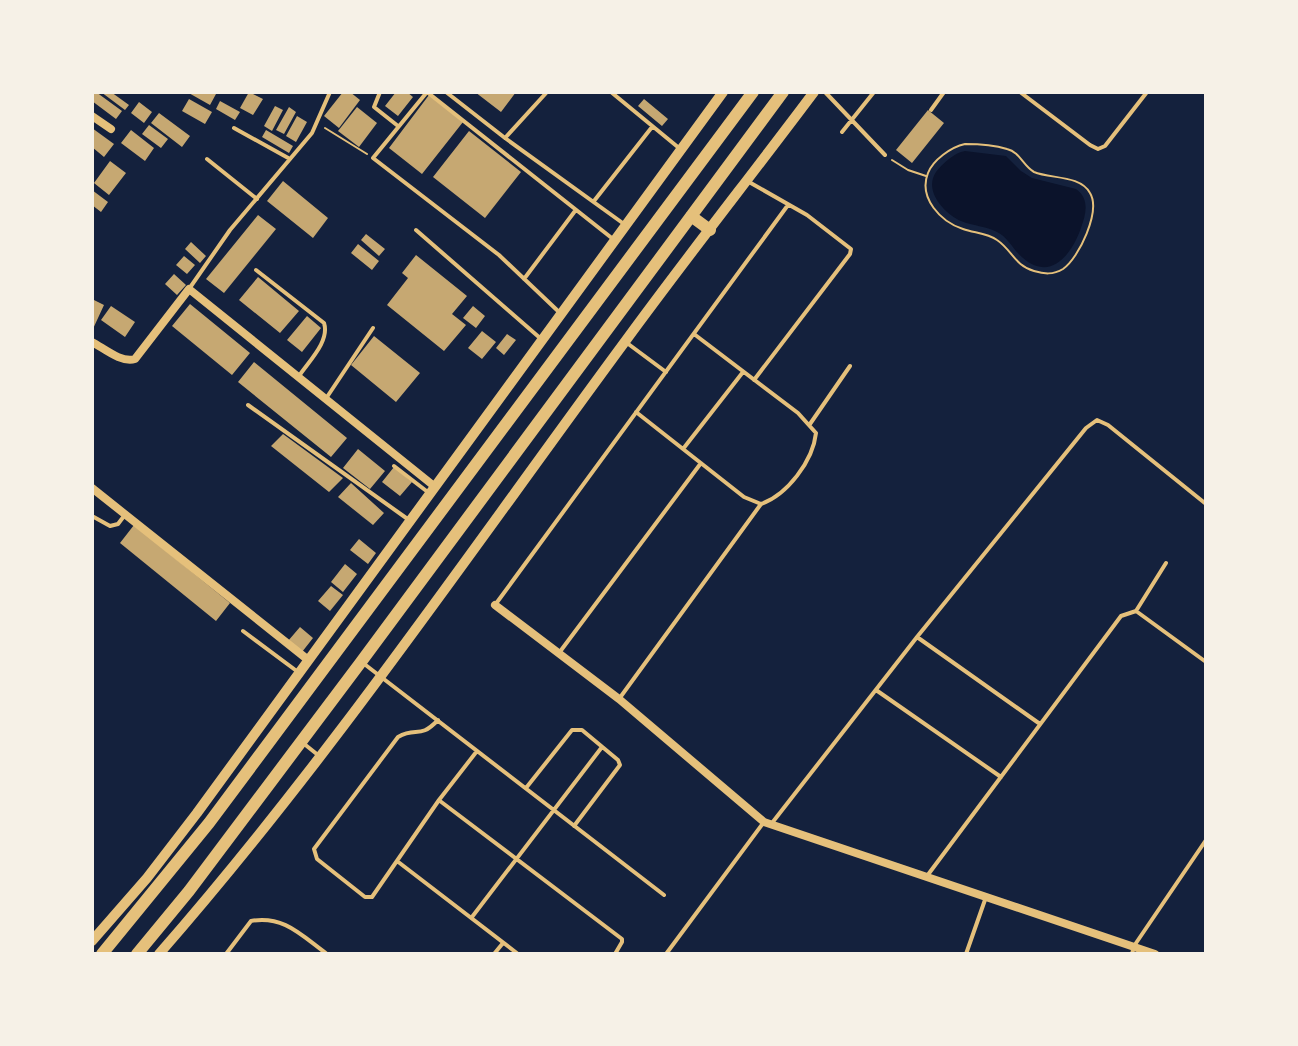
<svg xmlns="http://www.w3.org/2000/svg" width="1298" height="1046" font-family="Quicksand,sans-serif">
<rect width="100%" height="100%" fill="#14213d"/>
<path fill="#0b132b" d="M965,151L1006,156L1021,171L1032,178L1076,189C1090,199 1086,214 1081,228C1072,254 1051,282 1023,258C1013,250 1009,238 997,232C986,226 973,226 961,221C945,214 923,191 936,172C943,163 954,153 965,151Z"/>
<path fill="#c6a872" d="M96,92L122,111L116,119L92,101V93Z
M101,92H111L129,105L125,110Z
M187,92H213L216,94L210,105Z
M249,92L263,99L253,115L240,108Z
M343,92H350L360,100L339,128L324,116Z
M396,92H407L413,97L398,116L385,106Z
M475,92H516L501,112Z
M429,95L463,122L422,174L389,148Z
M189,99L212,112L205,124L182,111Z
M644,99L668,119L662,126L638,106Z
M220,101L240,112L235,120L216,109Z
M139,102L152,112L144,123L131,113Z
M275,106L283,110L272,131L264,126Z
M289,107L296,112L284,134L276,130Z
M357,107L377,123L359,147L338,131Z
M928,110L944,123L912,163L896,150Z
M159,113L190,136L182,147L151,123Z
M297,116L307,122L296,142L286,136Z
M149,125L168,139L161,148L142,134Z
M92,128L114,144L104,157L92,147Z
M131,130L154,148L145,161L121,143Z
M266,130L293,146L289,153L262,137Z
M469,131L521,172L485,218L433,177Z
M110,161L126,173L109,195L94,183Z
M283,181L328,218L313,238L267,201Z
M92,190L108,202L101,212L92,205Z
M258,215L276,229L224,293L206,279Z
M366,234L385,249L379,256L361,240Z
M191,242L206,256L200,263L185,249Z
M358,244L379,261L372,270L351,253Z
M416,255L467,296L452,314L466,325L444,351L387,305L408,278L402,273Z
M184,256L195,265L187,274L176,265Z
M174,274L186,285L177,295L165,284Z
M258,277L299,311L280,333L239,300Z
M92,299L104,305L92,331Z
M190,304L250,353L232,375L172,326Z
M111,306L135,322L125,337L101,320Z
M473,306L485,316L476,328L463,318Z
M307,316L321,328L302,352L287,340Z
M482,331L496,342L482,359L468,348Z
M507,334L516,340L504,355L496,348Z
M374,336L420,373L396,402L351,365Z
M254,362L347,438L331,457L238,382Z
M283,434L343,478L329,492L271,446Z
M358,449L385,471L370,489L343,468Z
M394,467L412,482L400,496L382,482Z
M351,483L384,513L373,525L338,497Z
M134,525L230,603L216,621L120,543Z
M359,539L376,553L368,564L350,550Z
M345,564L357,574L343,592L331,582Z
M331,586L343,595L330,611L318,601Z
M300,627L313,638L302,652L288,641Z"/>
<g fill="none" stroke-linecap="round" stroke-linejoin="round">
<path stroke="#e5c07b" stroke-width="2" d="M325,128L367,154
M965,144C978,144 994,145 1007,149C1020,152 1023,166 1034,172C1051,179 1080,175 1090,193C1101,211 1079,258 1063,269C1053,275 1044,274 1034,271C1015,266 1012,250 997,240C987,233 974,233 963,229C941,222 918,198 928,173C933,160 951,147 965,144Z
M892,160L908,170L926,176"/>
<path stroke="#e5c07b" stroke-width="4" d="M380,92L374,107L398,126
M446,92L505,138L624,224
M611,92L679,148
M825,92L885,155
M1020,92L1090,145L1098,149L1105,146L1147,92
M931,110L944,92
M234,128L290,159
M842,132L874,92
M505,138L547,92
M207,159L257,199
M749,182L807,215L851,249L850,254L754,380
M594,201L652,127
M416,230L540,338
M256,270L324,323C330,341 309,361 299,376
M524,279L575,211
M189,289L230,230L312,133L330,92
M559,312L499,255L373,158L427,92L613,239
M627,343L666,372
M327,397L373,328
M248,405L409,520
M636,412L744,497L761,504
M810,424L850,366
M683,449L743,372
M394,466L429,493
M92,516L110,526L118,524L124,516
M495,605L788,205
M1136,611L1206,662
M243,631L298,672
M917,637L1040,724
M559,653L701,463
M363,663L664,895
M876,690L1001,777
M619,699L761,504C787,495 813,461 816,433L798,413L694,334
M438,720C419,740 417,726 398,737L314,849L317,859L365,897H372L439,800L477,751
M303,743L318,755
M526,788L572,730H582L618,760L620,765L574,826
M440,801L622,939V942L615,954
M772,823L917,637L1086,428L1097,420L1108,425L1206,504
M397,861L518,954
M927,876L1121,616L1136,611L1166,563
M472,917L602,747
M226,954L251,921C284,915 302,936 327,954
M494,954L503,943
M666,954L764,822
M966,954L986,897
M1132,954L1134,946L1206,840"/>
<path stroke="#e5c07b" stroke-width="8" d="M92,116L111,129
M92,342C105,349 121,363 135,359L189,289L434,486
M92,488L307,659
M495,605L619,699L764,822L1155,954"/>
<path stroke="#e5c07b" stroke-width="10" d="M92,941L147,878L197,813L723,92
M159,954C328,761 472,549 624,343C686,258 751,176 814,92"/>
<path stroke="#e5c07b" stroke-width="12" d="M691,216L710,230
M102,954L209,823L753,92
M137,954L189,891L361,662L783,92"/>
</g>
<rect width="1298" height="1046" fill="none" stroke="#f6f1e7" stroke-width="188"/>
</svg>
